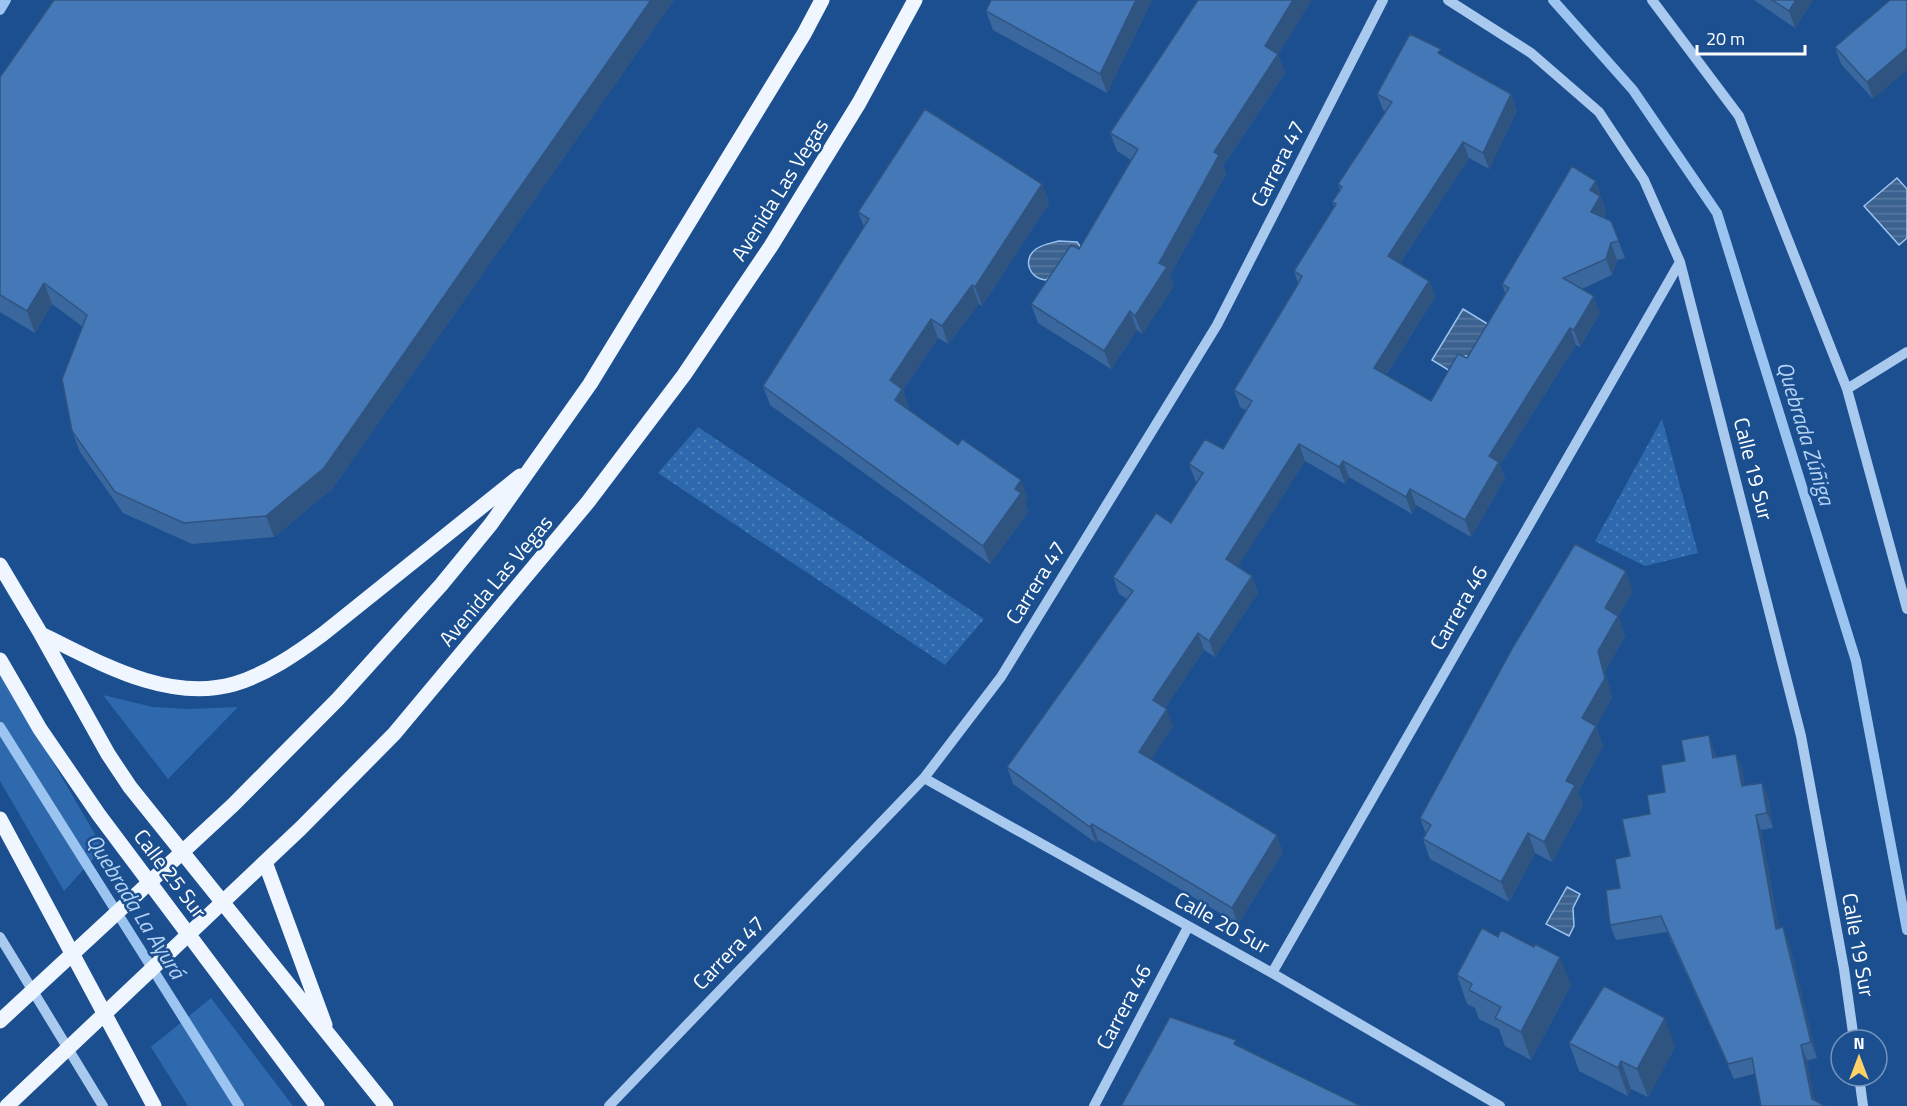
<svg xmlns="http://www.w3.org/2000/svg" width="1907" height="1106" font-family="'Titillium Web',sans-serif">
<defs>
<pattern id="park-dots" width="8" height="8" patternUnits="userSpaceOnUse" patternTransform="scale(1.5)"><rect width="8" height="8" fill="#2e69ad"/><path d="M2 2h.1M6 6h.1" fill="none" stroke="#4d80b9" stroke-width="1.8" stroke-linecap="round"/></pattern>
<pattern id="water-rules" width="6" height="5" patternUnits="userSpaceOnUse" patternTransform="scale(1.5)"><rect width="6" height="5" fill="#3c6290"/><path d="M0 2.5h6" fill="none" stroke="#597aa1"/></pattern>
</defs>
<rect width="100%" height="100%" fill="#1b4f8f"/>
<path fill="#2e69ad" d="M0,671L103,848L64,891L0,781Z
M103,695L153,707L190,709L238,707L168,779Z
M211,998L293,1106H188L151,1047Z"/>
<path fill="url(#park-dots)" d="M1662,419L1698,553L1645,566L1595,541Z
M698,427L984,619L945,665L658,473Z"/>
<path fill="url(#water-rules)" stroke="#9cc4f0" stroke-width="1.5" d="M1897,178L1907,189V238L1899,245L1864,206Z
M1059,241L1077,242L1082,249L1046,280C1029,279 1022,259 1036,249C1043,244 1052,243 1059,241Z
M1463,309L1491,326L1472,358L1466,356L1457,359L1450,371L1432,360Z
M1567,887L1580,894L1573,908L1574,926L1569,936L1546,924Z"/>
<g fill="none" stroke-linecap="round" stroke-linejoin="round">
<path stroke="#9cc4f0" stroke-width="10" d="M1553,0L1633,90L1717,213L1856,661L1907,930
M0,10L6,0
M0,727L239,1106"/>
<path stroke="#a9c9ee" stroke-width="10" d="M1448,0L1531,53L1599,112L1644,180L1680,262L1801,736L1844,969L1854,1040
M1652,0L1739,116L1847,389L1907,609
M1847,389L1907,352
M924,778L1272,973L1500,1106
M0,937L103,1106
M1272,973L1680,262
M1859,1076L1863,1106
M609,1106L924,778L1001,677L1217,325L1383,0
M1094,1106L1188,927"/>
<path stroke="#f0f6ff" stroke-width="15" d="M0,565L41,634L108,754L130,787L386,1106
M41,634C99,662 167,703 234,684C267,674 296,654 323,634L520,476
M265,862L325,1025
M0,1021L233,805L338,699L441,585L491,524L590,384L804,34L822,0
M7,1106L301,828L394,734L588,502L684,375L771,246L859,103L915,0"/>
<path stroke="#f0f6ff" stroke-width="15" d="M0,660L40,729L99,815L317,1106
M0,819L154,1106"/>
</g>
<path fill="#3a679d" d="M54,0H674L332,489L274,537L192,544L123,513L80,452L72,431L83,327L52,304L35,333L0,312V77Z
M991,0H1152L1107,93L993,30L986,11Z
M1754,0H1813L1795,28Z
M1890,0L1873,99L1841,64L1835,47Z
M1278,55L1285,73L1223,166L1226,174L1170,275L1174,286L1142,334L1137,330L1111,369L1038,323L1031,304L1079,249L1131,160L1117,151L1110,133Z
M1443,56L1511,94L1517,111L1489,169L1469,158L1400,263L1429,281L1435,297L1386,375L1431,401L1467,358L1505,293L1502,284L1596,181L1606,213L1604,218L1611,221L1625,258L1617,260L1612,275L1582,289L1600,313L1580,347L1576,345L1500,465L1505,478L1471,537L1416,505L1412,514L1349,477L1345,484L1305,461L1237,567L1252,576L1258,593L1215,657L1204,650L1165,708L1173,726L1151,759L1283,852L1238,924L1098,840L1096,843L1013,784L1007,767L1127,599L1119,594L1113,577L1171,523L1197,482L1195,480L1189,464L1223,449L1246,410L1240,407L1234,390L1298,283L1294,271L1334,207L1332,202L1340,191L1338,184L1386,112L1383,110L1377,94Z
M1042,184L1049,203L982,306L979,304L948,344L938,338L903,390L909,408L908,410L1028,499L1025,503L1028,512L990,564L770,405L763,386L864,227L858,212Z
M1633,591L1618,616L1625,636L1605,671L1612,698L1596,726L1603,746L1578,792L1583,805L1552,862L1535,853L1509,902L1430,859L1423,839L1426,834L1420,818Z
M1709,735L1714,751L1716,757L1736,754L1742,769L1745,786L1762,783L1768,798L1773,828L1761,830L1779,928L1789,942L1817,1058L1734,1079L1667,932L1616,940L1610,925L1620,888L1630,856L1650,814L1685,761Z
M1457,975L1571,985L1531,1060L1505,1046L1499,1029L1479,1019L1475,1008L1467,1004Z
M1569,1043L1675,1047L1648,1097L1631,1089L1628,1096L1579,1071Z"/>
<path fill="#305480" d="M651,0H674L332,489L274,537L266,516Z
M1136,0H1152L1107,93L1100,74Z
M1293,0H1312L1278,55L1285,73L1223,166L1226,174L1170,275L1174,286L1142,334L1135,316L1159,263L1265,46Z
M1796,0H1813L1795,28L1789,11Z
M1907,48V70L1873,99L1867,82Z
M1511,94L1517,111L1489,169L1483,153Z
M1463,142L1469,158L1394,272L1388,256Z
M1596,181L1606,213L1597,229L1591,212L1590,190Z
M1042,184L1049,203L982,306L975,287Z
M1611,243L1617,260L1612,275L1606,259Z
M1429,281L1435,297L1380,384L1374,368Z
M44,283L52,304L35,333L27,311Z
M972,285L979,304L948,344L942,326Z
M1594,296L1600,313L1580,347L1574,330Z
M1130,311L1137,330L1111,369L1104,351Z
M931,319L938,338L903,390L909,408L901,419L895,400L890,380Z
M1570,328L1576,345L1500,465L1505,478L1471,537L1465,520L1489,456Z
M1299,444L1305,461L1232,576L1226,559Z
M1343,461L1349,477L1345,484L1339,467Z
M1021,480L1028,499L1025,503L1028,512L990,564L983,546Z
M1410,489L1416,505L1412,514L1406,497Z
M1626,571L1633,591L1618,616L1625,636L1605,671L1612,698L1596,726L1603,746L1578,792L1583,805L1552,862L1544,842L1566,781L1582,718L1598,651L1605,608Z
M1252,576L1258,593L1215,657L1209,641Z
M1198,633L1204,650L1159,717L1153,700Z
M1167,709L1173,726L1145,769L1139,752Z
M1709,735L1714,751L1718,773L1713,758Z
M1736,754L1742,769L1748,802L1742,786Z
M1762,783L1768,798L1773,828L1767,813Z
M1756,815L1761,830L1782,944L1776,929Z
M1092,824L1098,840L1096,843L1090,827Z
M1528,833L1535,853L1509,902L1501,882Z
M1277,835L1283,852L1238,924L1232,908Z
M1783,927L1789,942L1817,1058L1811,1042Z
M1560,957L1571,985L1531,1060L1521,1032Z
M1665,1018L1675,1047L1648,1097L1637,1069Z
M1801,1045L1807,1060L1816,1106L1812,1099Z
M1621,1061L1631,1089L1628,1096L1618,1068Z"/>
<path fill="#4478b7" stroke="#305480" stroke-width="1.5" d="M54,0H651L324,468L266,516L184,523L115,492L72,431L62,379L87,315L44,283L27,311L0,295V77Z
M991,0H1136L1100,74L986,11Z
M1198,0H1293L1265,46L1278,54L1214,152L1219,155L1159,263L1167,267L1135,316L1130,311L1104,351L1031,304L1071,245L1079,249L1138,149L1110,133Z
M1772,0H1796L1789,11Z
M1890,0H1907V48L1867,82L1835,47Z
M1410,34L1441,49L1438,53L1511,94L1483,153L1463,142L1388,256L1429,281L1374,368L1431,401L1458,354L1467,358L1509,288L1502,284L1572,166L1596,181L1590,190L1600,196L1591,212L1611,221L1619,241L1611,243L1606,259L1563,278L1594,296L1574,330L1570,328L1489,456L1499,462L1465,520L1410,489L1406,497L1343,461L1339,467L1299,444L1226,559L1252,576L1209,641L1198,633L1153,700L1167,709L1139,752L1277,835L1232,908L1092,824L1090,827L1007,767L1133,591L1113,577L1156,513L1171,523L1203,473L1189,464L1205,439L1223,449L1252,401L1234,390L1297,286L1302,276L1294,271L1336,204L1332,202L1342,187L1338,184L1392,102L1377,94Z
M925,109L1042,184L975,287L972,285L942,326L931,319L890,380L902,389L895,400L958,445L962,439L1021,480L1015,489L1021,493L983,546L763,386L869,219L858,212Z
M1575,544L1626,571L1605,608L1618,616L1598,651L1605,678L1582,718L1596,726L1566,781L1575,785L1544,842L1528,833L1501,882L1423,839L1431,825L1420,818L1513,647Z
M1709,735L1713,758L1736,754L1742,786L1762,783L1767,813L1756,815L1776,929L1783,927L1811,1042L1801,1045L1812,1099L1825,1106H1761L1752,1058L1728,1064L1661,916L1610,925L1606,890L1620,888L1615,859L1630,856L1622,819L1650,814L1647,795L1665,792L1661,765L1685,761L1681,740Z
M1482,928L1498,937L1501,930L1534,947L1535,944L1560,957L1521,1032L1495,1018L1501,1007L1469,990L1472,984L1457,975Z
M1604,986L1665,1018L1637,1069L1621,1061L1618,1068L1569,1043Z
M1170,1017L1236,1040L1234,1044L1361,1106H1121Z"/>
<g text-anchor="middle" stroke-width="5" stroke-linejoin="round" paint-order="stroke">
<g font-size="21" fill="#fff" stroke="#1b4f8f">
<text transform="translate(1278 164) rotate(-63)" y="7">Carrera 47</text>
<text transform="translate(780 190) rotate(-58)" y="7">Avenida Las Vegas</text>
<text transform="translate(1753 469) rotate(76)" y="7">Calle 19 Sur</text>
<text transform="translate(496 581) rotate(-50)" y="7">Avenida Las Vegas</text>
<text transform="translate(1036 583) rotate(-58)" y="7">Carrera 47</text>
<text transform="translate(1459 608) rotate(-60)" y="7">Carrera 46</text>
<text transform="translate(170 874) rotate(53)" y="7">Calle 25 Sur</text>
<text transform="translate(1222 923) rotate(29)" y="7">Calle 20 Sur</text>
<text transform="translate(1858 945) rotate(80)" y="7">Calle 19 Sur</text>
<text transform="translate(729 953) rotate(-46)" y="7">Carrera 47</text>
<text transform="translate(1124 1007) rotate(-62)" y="7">Carrera 46</text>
</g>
<g font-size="22" font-style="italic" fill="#b5d3f5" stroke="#1b4f8f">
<text transform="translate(1806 433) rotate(73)" y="8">Quebrada Zúñiga</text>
<text transform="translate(136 906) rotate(58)" y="8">Quebrada La Ayurá</text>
</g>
</g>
<g transform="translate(1859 1058)"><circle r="28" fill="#1b4f8f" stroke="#7695bc" stroke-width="1.5"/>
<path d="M0-4.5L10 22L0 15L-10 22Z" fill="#ffd166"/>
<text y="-9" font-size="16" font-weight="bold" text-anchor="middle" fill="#ffffff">N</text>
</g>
<path d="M1697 45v9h108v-9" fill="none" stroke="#ffffff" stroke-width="3"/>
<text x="1706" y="45" font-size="18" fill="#ffffff" stroke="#1b4f8f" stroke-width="4.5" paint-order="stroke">20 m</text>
</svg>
